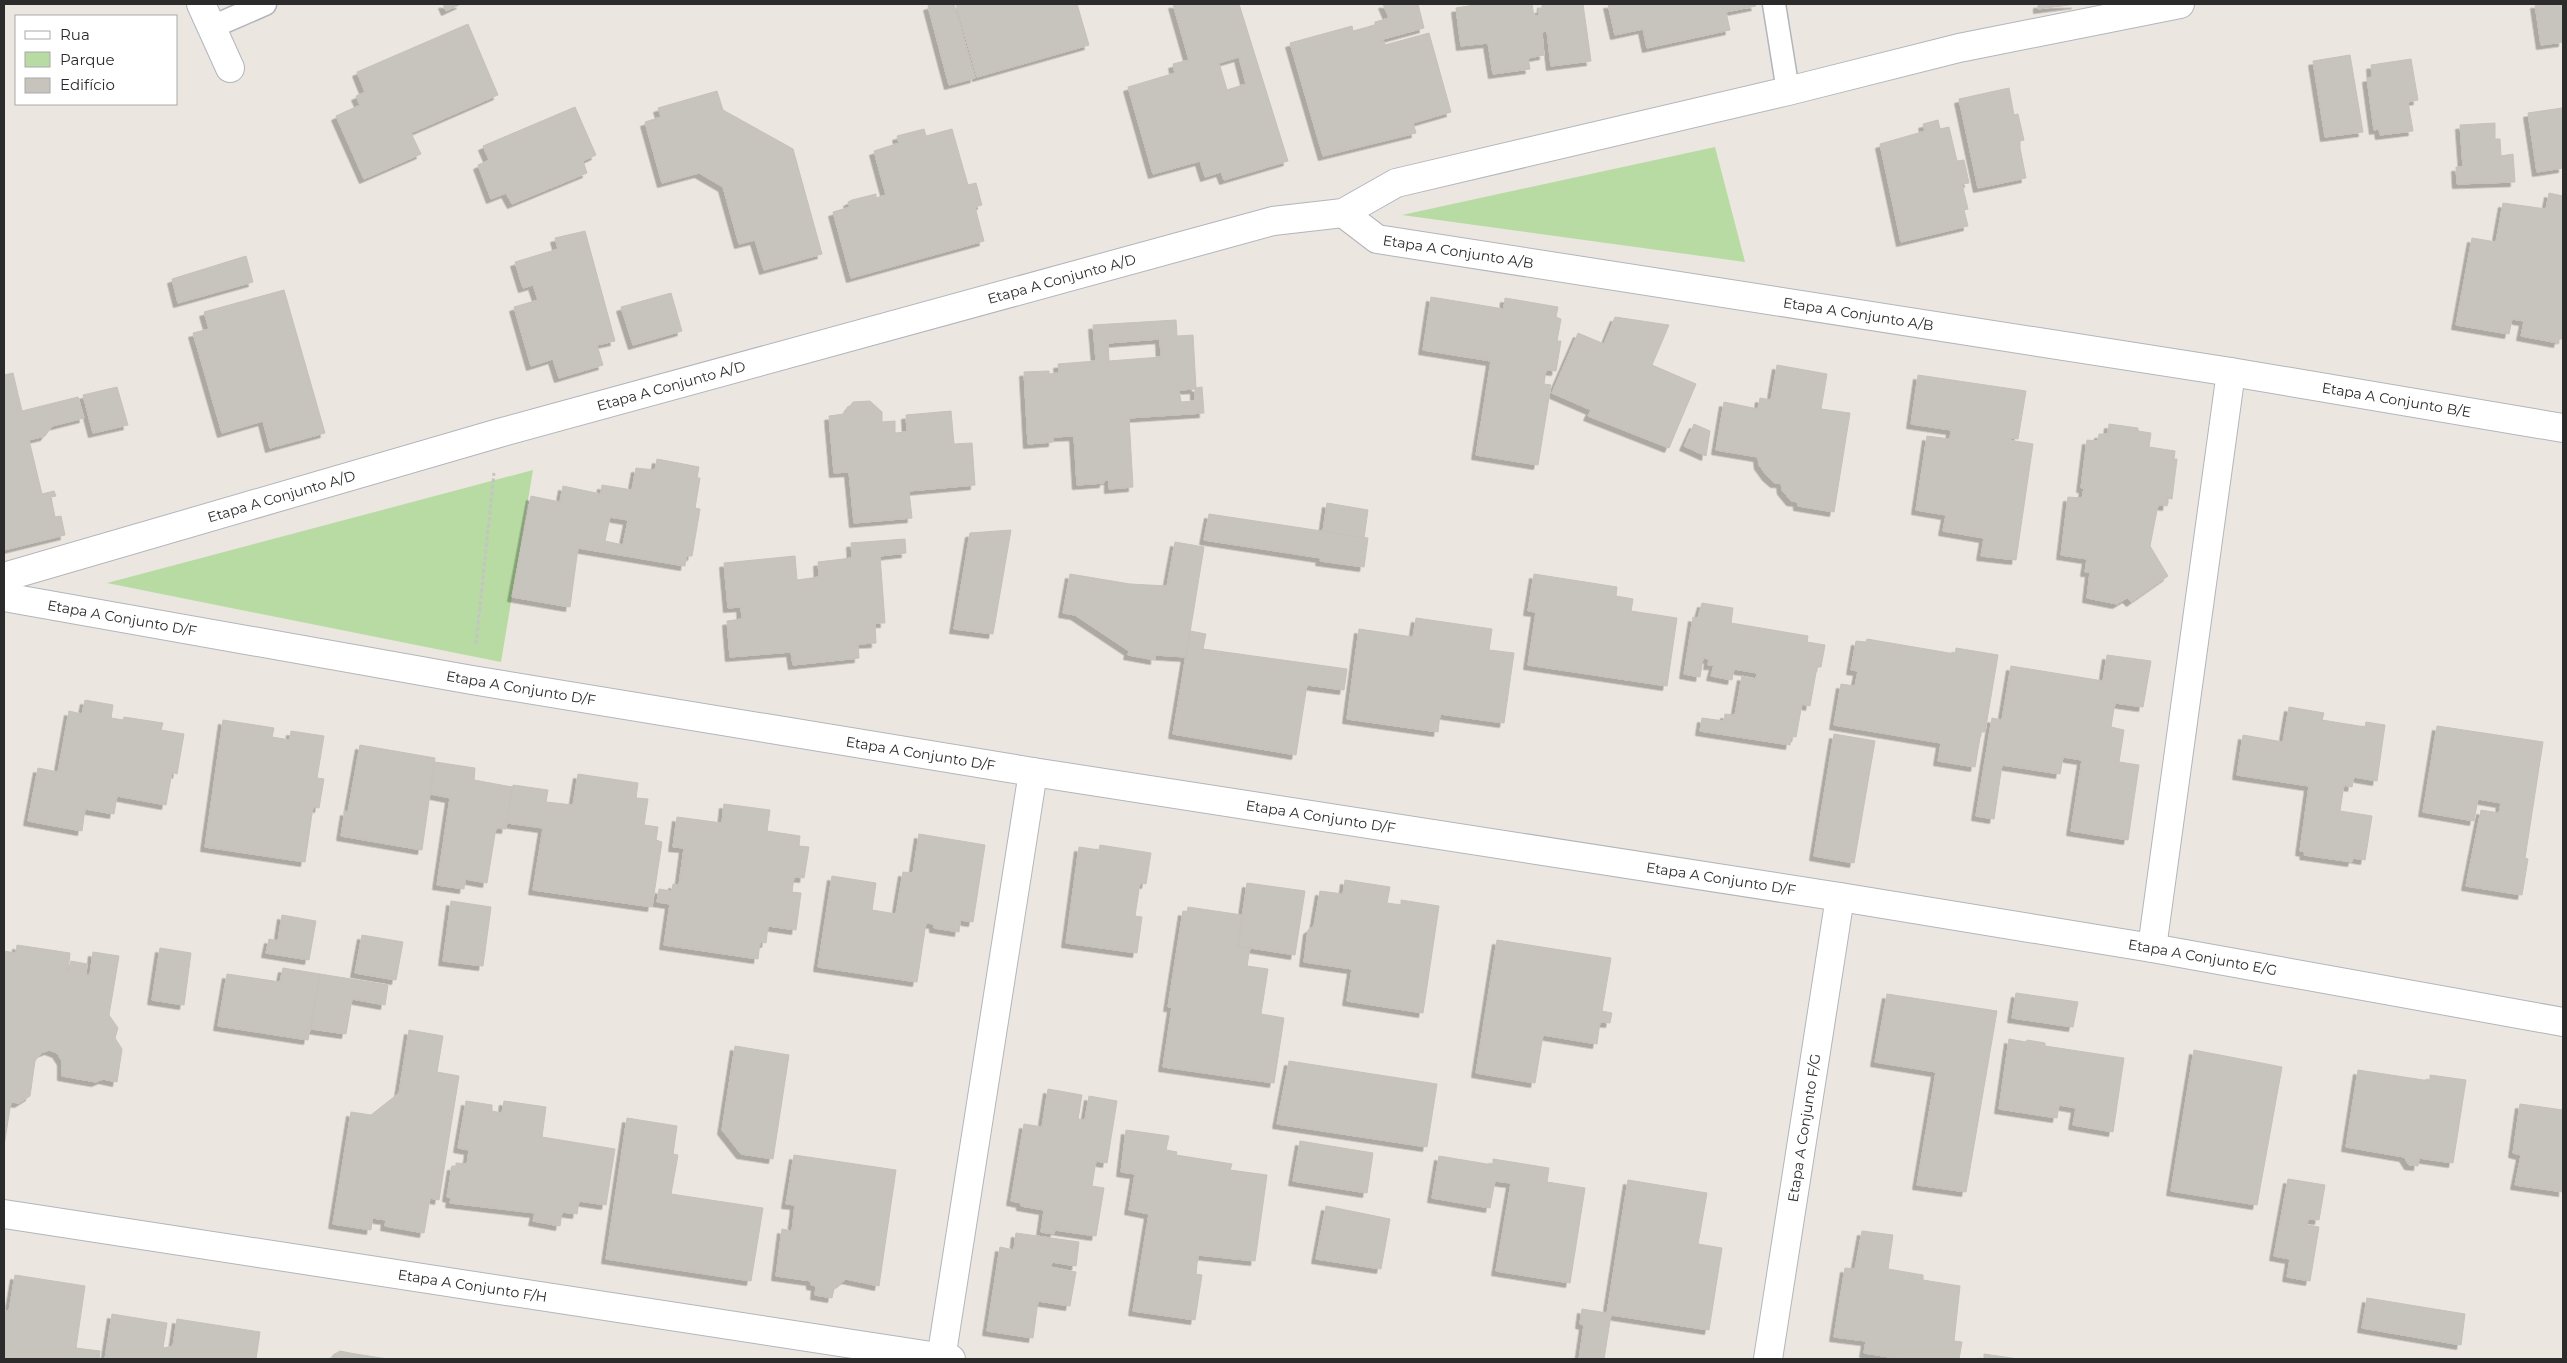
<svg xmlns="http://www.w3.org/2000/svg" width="2567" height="1363" font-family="Montserrat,sans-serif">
<defs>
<filter id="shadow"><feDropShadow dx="-4.5" dy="4.5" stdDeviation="0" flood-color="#0004"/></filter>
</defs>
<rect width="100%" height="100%" fill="#ebe6df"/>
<path fill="#b7dba3" d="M1715,147L1745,262L1402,215Z
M533,470L501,662L107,583Z"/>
<path fill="#c7c4be" stroke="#c6c1b9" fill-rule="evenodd" filter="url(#shadow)" d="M443,4H461L446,11Z
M935,4H954L975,78L949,85L928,6Z
M956,4H1077L1089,45L977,77Z
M1173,4H1239L1288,161L1224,180L1221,172L1205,177L1200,161L1153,174L1128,87L1175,73L1173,64L1189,60ZM1239,57L1246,84L1227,90L1219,63Z
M1383,4H1420H1418L1424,28L1380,40V42L1384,41L1385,45L1429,33L1451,112L1413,123L1416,133L1323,156L1290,43L1352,26L1353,31L1375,25V22L1389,18Z
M1481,4H1532L1534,17L1539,15V9H1542V4H1583L1591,61L1551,66L1547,31L1542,32L1544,55L1528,58L1530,69L1493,74L1488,43L1461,46L1456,8Z
M1608,4H1755L1756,6L1726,12L1730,30L1647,48L1643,29L1615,35Z
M2038,4H2076L2038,9Z
M2535,4H2563V42L2541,45Z
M468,24L498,95L411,133L421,154L364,179L336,116L360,105L356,96L365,92L357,72Z
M2350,55L2363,132L2325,137L2313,61Z
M2411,59L2418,100L2408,102L2413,131L2380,135L2379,129L2374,130L2367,78L2372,77L2371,65Z
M2009,88L2014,115L2018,114L2024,140L2020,141V148L2026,178L1978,188L1959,99Z
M717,91L723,110L793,149L822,254L764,270L755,240L739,244L723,187L699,173L662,183L645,122L661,117L658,108Z
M575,107L596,155L583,161L587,173L512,204L506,193L491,199L478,165L489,160L483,146Z
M2562,108L2563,168L2537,172L2528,113Z
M1938,120L1940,129L1949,127L1957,161L1964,160L1969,183L1962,184L1968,209L1964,210L1968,226L1901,242L1880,144L1925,131L1923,124Z
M2495,123V139H2500L2501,156L2513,154L2515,182L2457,184L2456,167H2463L2460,125Z
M924,129L926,136L952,129L968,185L976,183L982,205L975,207L984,241L851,278L833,212L850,207L848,202L852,200L876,194V198L886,195L874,151L899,143L897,136Z
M2549,193L2563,196V297L2561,308H2563V339H2559L2558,343L2521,336L2524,321L2512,319L2509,334L2456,325L2472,238L2496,242L2503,203L2546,209Z
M585,231L615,341L597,345L603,365L559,378L553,359L531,366L514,307L538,300L533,285L523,288L515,262L558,249L555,238Z
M246,256L253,282L178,303L172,279Z
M284,290L325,433L270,448L263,421L222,433L193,333L209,329L204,312Z
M671,293L682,331L633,345L621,307Z
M1431,297L1504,309L1505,298L1558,307L1556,317L1561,319L1557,341H1561L1556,371L1546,370L1544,384L1551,385L1538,465L1476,455L1491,361L1423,350Z
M1615,317L1669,325L1652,365L1696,384L1669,448L1588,416L1591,410L1552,393L1578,333L1604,344Z
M1176,320L1177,336L1193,335L1196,388L1202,387L1204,413L1129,418L1133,487L1109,489V480H1104V483L1077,485L1074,436L1053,437V442L1028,444L1024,372L1049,371V374L1059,373L1058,364L1096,361L1093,325ZM1160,339L1161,357L1109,361L1108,343ZM1195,389V401L1181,402L1179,390Z
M1777,365L1827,374L1821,409L1850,413L1834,512L1798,506V502L1791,501L1782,490L1781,483H1775L1767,476L1759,465L1758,457L1716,450L1724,402L1758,409L1760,398L1771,400Z
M13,373L22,411L78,397L84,418L52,426L45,436L29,440L42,494L54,491L56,496L51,497L55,517L61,516L65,535L4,550V375Z
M1918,375L2026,391L2018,439L2011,438L2009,440L2033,444L2016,560L1981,556L1984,538L1943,531L1946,515L1916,510L1927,436L1950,439L1951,430L1911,424Z
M117,387L128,425L93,433L83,395Z
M870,401L882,412V422L895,421V433L907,432L906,415L951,411L954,444L972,443L975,485L909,491L912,518L854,523L849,472L834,473L829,416L844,414L853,402Z
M1694,424L1710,431L1706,456L1684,446Z
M2109,424L2138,428V431L2151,433L2149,447L2175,451L2174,459H2177L2172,499L2168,498L2167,506L2158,505L2150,546L2168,576L2131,602L2127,598L2117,604L2087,598L2090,572H2085L2087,559L2061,555L2068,497L2082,498L2084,488H2081L2087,440L2098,441L2099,434H2108Z
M657,459L699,467L697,478H700L695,508L700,509L692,556H686L685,566L578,548L570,607L512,597L531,496L560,502L563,486L601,494L602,485L632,490L636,468L655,470ZM610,517L628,520L623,545L605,541Z
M1327,503L1368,510L1364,538L1323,531Z
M1209,514L1368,538L1364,567L1320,561L1321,558L1204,540Z
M1011,530L993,634L954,629L970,533Z
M905,539L906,553L880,556L885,623H875L876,643L858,644L859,658L793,665L791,652L730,657L727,621L742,619L741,607L728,608L724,563L795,556L797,580L819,577L818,562L852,558L851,543Z
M1175,542L1204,547L1186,657L1155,655V660L1128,655L1129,651L1075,615L1063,613L1070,574L1130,584L1167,586Z
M1534,574L1617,587L1616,596L1633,599L1631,611L1677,618L1667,686L1528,665L1536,612L1528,611Z
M1702,603L1733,608L1731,623L1808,636L1807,642L1825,645L1821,667H1817L1810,706L1802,704L1796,737L1791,736L1790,745L1700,731L1702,718L1724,721L1725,714L1735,715L1742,676L1756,679L1757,673L1734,669L1732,680L1711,676L1714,665H1708L1709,659L1703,658L1700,677L1684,674L1693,617L1698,618Z
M1416,618L1492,629L1489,650L1514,653L1504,723L1440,714L1438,732L1347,719L1359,629L1413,637Z
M1190,631L1206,634L1203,649L1347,669L1344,690L1307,685L1296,755L1173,734Z
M1867,639L1955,654L1956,648L1998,655L1985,732H1981L1975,767L1938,761L1941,743L1834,725L1841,684L1855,686L1858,671L1851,670L1856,641L1866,642Z
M2107,655L2151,661L2143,707L2115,703L2111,727L2124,730L2119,762L2139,765L2128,840L2071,831L2082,760L2063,757L2060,774L2002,765L1994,819L1976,816L1992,718L2002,720L2011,666L2103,681Z
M85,700L113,705L111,718L123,720L124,717L163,723L161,730L184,734L177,774L172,772L166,805L117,796L114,814L85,809L82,831L28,821L38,768L58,772L69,711L82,714Z
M2289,707L2324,713L2322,720L2365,727L2366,722L2385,725L2377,781L2354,777L2352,787L2344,785L2340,811L2372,816L2365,860L2353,858L2352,862L2304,855L2305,852L2300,851L2309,786L2237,775L2243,735L2283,742Z
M223,720L274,728L272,737L290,740L291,731L324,736L317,778L324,779L319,808L313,807L305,862L205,847Z
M2437,726L2543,742L2525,858L2528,859L2522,895L2466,886L2481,810L2499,813L2501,803L2478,799L2474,821L2423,812Z
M1834,734L1875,741L1854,863L1814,856Z
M360,745L435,758L422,850L341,836L345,811L348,812Z
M435,762L475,768L474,780L512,787L506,829L496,828L487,883L465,879L464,889L437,885L450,798L430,794Z
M578,774L638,783L636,798L648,799L644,825L658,827L656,840L662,842L652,907L533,890L543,828L507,823L513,785L548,790L546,802L573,805Z
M724,804L770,810L767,831L800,836L799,846L809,847L804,878L794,877L792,892L801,893L796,930L768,926L766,943L760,942L758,959L664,945L670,904L657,902L659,889L672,891L673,884L679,885L684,848L673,847L677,817L722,823Z
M919,834L985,845L973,922L960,920L959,932L934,928V924L926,923L917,982L818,967L832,876L876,883L872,910L896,914L903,872L913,873Z
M1100,845L1151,853L1146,884L1140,883L1135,916L1142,917L1137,953L1066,943L1079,847L1099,850Z
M1345,880L1390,887L1387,903L1401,905V900L1439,906L1423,1013L1347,1001L1352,969L1304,962L1308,930L1314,926L1320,891L1343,894Z
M1247,883L1305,891L1295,955L1238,946Z
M451,901L491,907L483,966L443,961Z
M1188,907L1242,915L1238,946L1250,948L1247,966L1268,969L1261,1014L1284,1018L1274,1083L1163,1067L1172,1007H1168L1183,911L1187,912Z
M282,915L316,921L309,960L266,953L269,939L278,941Z
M362,935L403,942L396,980L355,973Z
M1497,940L1611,958L1602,1011L1612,1013L1610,1023L1600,1022L1597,1044L1543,1035L1535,1083L1476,1073Z
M17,945L70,953L68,972L71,961L87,964L86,975H90L93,952L119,956L109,1015L118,1028L115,1038L122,1049L117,1082L103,1079L96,1082L62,1076V1061L57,1053L49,1050L41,1053L35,1061L30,1096L19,1103L11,1102L4,1146V951L16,953Z
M160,948L191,953L184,1005L152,1000Z
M283,968L320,974L308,1040L218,1026L227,974L280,982Z
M320,974L388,985L385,1005L352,999L346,1034L311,1029Z
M2016,993L2078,1002L2073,1027L2012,1018Z
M1887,994L1997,1011L1966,1192L1917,1185L1936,1072L1875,1062Z
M409,1030L443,1036L437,1072L459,1076L439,1200L430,1198L424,1233L385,1226L386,1220L372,1218L371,1230L333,1224L351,1112L371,1115L399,1093Z
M2009,1039L2026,1042L2027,1040L2045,1043V1046L2124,1058L2113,1132L2073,1125L2076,1108L2059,1105L2057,1118L1999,1109Z
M735,1046L789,1055L773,1159L741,1154L722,1130Z
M2194,1050L2282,1067L2257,1205L2171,1191Z
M1289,1061L1437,1084L1427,1147L1277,1124Z
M2358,1070L2430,1081V1075L2466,1080L2453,1163L2419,1158L2418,1166L2409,1165L2404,1157L2346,1147Z
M1048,1089L1082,1095L1078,1119L1085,1120L1089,1096L1117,1101L1107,1163L1096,1161L1092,1186L1104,1188L1096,1236L1055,1230L1054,1234L1041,1232L1044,1210L1021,1206V1203L1011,1201L1024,1124L1042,1127Z
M466,1101L492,1105V1111L502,1113L504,1101L546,1107L542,1137L615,1149L606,1205L579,1201L577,1214L562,1212L560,1226L533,1221L535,1213L450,1203L451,1198L447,1197L452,1166H456V1163L467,1164L469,1150L458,1148Z
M2520,1104L2563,1110V1192L2515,1185L2521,1155L2513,1153Z
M627,1118L677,1126L673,1154L678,1155L671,1194L763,1208L751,1281L606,1259Z
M1126,1130L1169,1136L1166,1150L1177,1152L1176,1155L1232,1164L1230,1170L1267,1175L1255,1261L1198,1255L1196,1274L1202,1275L1195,1320L1133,1311L1149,1214L1129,1210L1135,1174L1121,1172Z
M1300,1141L1373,1153L1367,1193L1293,1181Z
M794,1155L896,1170L879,1286L846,1279L834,1288L832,1298L815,1295L816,1286L811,1285V1281L776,1276L782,1229L792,1231L795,1205L786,1204Z
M1439,1156L1493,1165V1159L1549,1168L1547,1182L1585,1188L1570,1283L1496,1271L1511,1183L1495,1181L1490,1208L1432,1198Z
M2288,1179L2325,1185L2319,1220L2308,1219L2307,1225L2319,1227L2310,1281L2287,1277L2290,1259L2274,1256Z
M1628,1180L1707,1193L1698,1244L1722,1248L1709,1330L1611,1315L1604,1359H1579L1584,1325L1580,1324L1582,1309L1607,1313Z
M1326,1206L1390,1219L1381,1269L1316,1259Z
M1862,1231L1893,1235L1888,1269L1923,1275V1280L1960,1286L1954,1341L1962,1342L1959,1359H1902L1864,1353L1866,1341L1834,1337L1845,1268L1855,1269Z
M1016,1233L1079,1242L1076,1266L1052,1262L1051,1267L1076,1272L1070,1306L1038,1301L1033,1338L987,1331L1000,1247L1014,1250Z
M15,1275L85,1286L76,1348L100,1351L99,1359H4V1310L9,1311Z
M2367,1298L2465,1314L2461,1345L2362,1328Z
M112,1314L167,1323L163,1348L173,1346L177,1319L260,1332L256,1359H105Z
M340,1351L350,1353L387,1359H332L333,1355Z
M1984,1354L2018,1359H1984Z"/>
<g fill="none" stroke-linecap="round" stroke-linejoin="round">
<g stroke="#b3b5bd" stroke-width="25">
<path id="lane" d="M1774,4L1788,91
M212,27L265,4"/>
</g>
<g stroke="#b3b5bd" stroke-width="30">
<g id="street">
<path d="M201,4L230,68"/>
<path id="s1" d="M1343,213L1377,239L2231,372L2563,428"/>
<path id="s2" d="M4,577L499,433L1273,221L1343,213L1396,183L1788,91L1959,48L2180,4"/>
<path id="s3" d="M4,597L472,680L1033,772L1840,897L2152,948L2563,1022"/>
<path d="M2152,948L2231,372"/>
<path id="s4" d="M4,1214L951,1359"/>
<path d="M941,1359L1033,772"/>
<path id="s5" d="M1768,1359L1840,897"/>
</g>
</g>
<path stroke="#c4c4c4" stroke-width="3" stroke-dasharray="4 2.5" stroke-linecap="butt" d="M476,644L494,473"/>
<use href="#lane" stroke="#fff" stroke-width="22"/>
<use href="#street" stroke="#fff" stroke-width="28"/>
</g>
<g text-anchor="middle" stroke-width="5" stroke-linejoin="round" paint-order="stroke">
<g font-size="14" fill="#2b2b2b" stroke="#fff">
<text dy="5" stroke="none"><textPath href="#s1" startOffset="125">Etapa A Conjunto A/B</textPath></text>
<text dy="5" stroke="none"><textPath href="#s2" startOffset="1099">Etapa A Conjunto A/D</textPath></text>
<text dy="5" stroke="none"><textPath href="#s1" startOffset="530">Etapa A Conjunto A/B</textPath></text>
<text dy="5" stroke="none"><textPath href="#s2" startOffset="694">Etapa A Conjunto A/D</textPath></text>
<text dy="5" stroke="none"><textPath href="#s1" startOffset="1075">Etapa A Conjunto B/E</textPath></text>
<text dy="5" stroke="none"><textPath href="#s2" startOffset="289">Etapa A Conjunto A/D</textPath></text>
<text dy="5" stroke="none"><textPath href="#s3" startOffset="120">Etapa A Conjunto D/F</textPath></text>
<text dy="5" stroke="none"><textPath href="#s3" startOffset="525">Etapa A Conjunto D/F</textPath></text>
<text dy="5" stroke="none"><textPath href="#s3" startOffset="930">Etapa A Conjunto D/F</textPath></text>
<text dy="5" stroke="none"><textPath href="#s3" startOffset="1335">Etapa A Conjunto D/F</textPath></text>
<text dy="5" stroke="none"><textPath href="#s3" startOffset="1740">Etapa A Conjunto D/F</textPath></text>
<text dy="5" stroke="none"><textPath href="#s3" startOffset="2228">Etapa A Conjunto E/G</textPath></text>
<text dy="5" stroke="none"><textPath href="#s5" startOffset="234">Etapa A Conjunto F/G</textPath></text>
<text dy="5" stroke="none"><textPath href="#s4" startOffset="474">Etapa A Conjunto F/H</textPath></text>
</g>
</g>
<rect width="2567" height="1363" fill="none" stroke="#2b2b2b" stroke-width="10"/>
<rect x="15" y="15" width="162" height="90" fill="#ffffff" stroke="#aaaaaa"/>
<rect x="25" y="31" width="25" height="8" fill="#ffffff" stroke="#aaaaaa"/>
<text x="60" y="40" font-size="15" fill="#2b2b2b">Rua</text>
<rect x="25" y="52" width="25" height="15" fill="#b7dba3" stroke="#aaaaaa"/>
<text x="60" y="65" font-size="15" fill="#2b2b2b">Parque</text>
<rect x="25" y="78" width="25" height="15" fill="#c7c4be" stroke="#aaaaaa"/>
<text x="60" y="90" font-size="15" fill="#2b2b2b">Edifício</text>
</svg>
